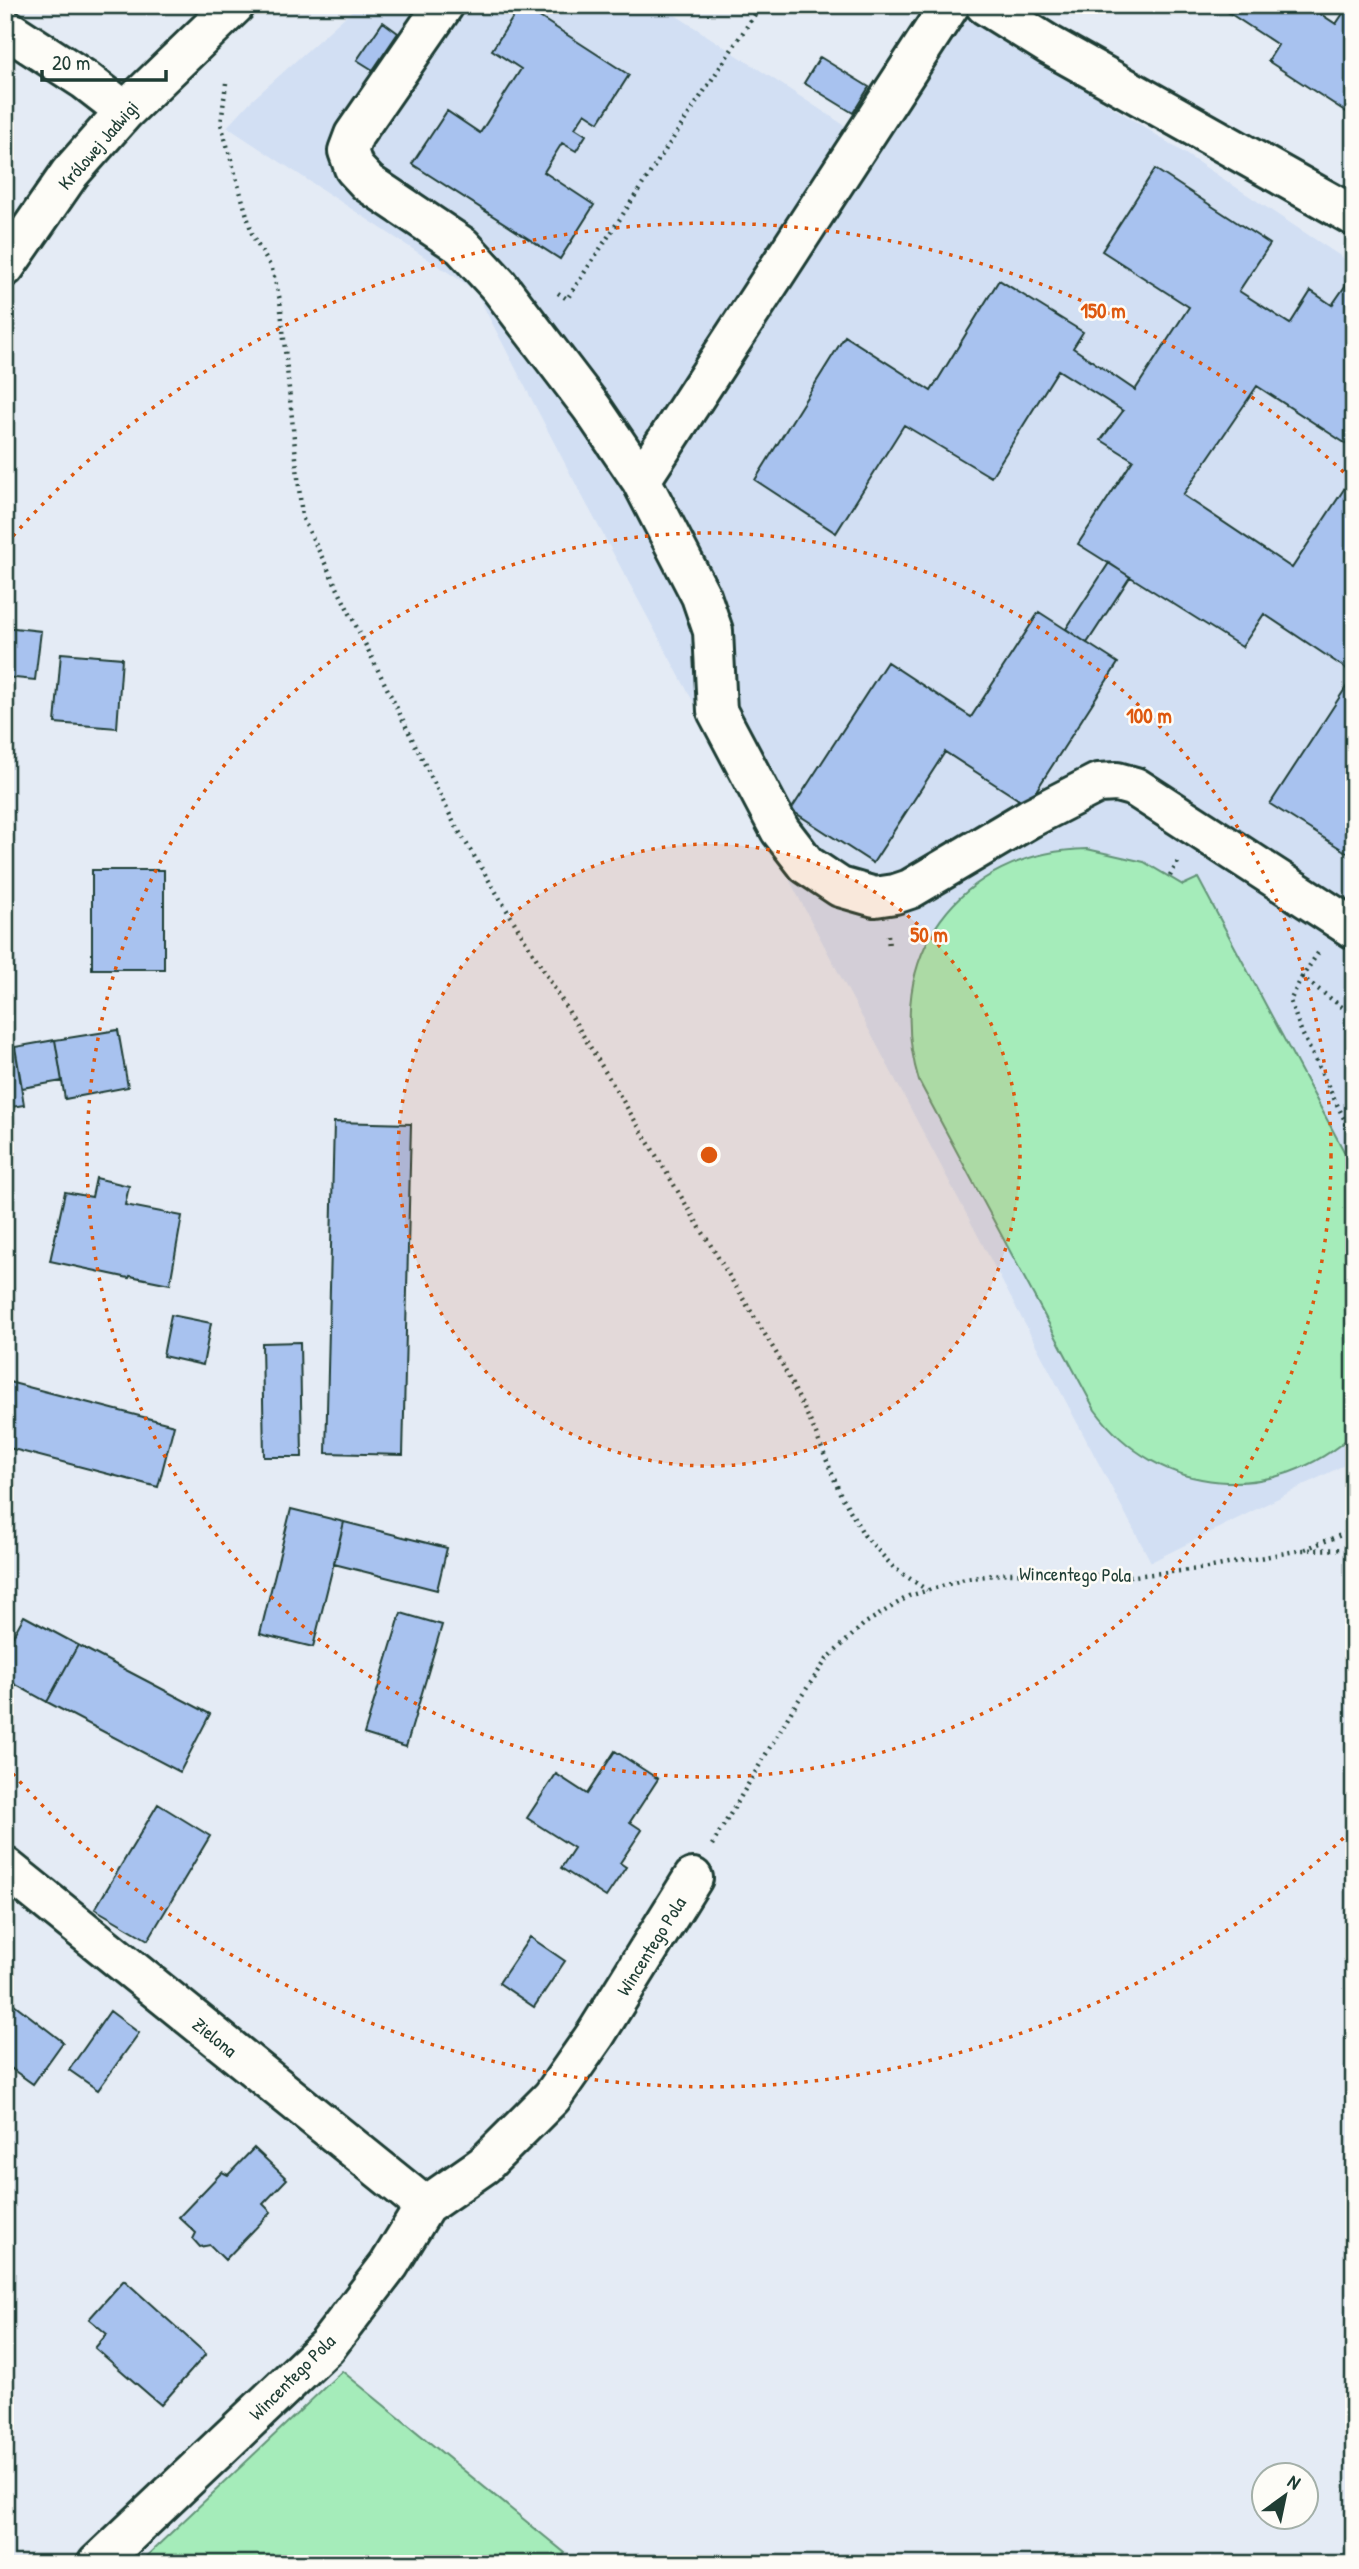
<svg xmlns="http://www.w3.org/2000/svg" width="1359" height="2569" font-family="'Patrick Hand',sans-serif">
<rect width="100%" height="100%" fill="#e4ebf5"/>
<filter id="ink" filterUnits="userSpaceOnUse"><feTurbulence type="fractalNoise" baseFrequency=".0143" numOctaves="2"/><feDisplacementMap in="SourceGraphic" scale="14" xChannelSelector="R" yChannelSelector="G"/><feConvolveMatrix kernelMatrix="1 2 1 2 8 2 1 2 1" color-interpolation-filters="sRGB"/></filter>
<g filter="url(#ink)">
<path fill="#d2dff3" d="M358,5H660L850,129L948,5L1146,128L1354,265V1460L1151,1562L783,868L572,477L475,290L227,127L250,102Z"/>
<path fill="#a5ecba" stroke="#629477" stroke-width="2" d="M1087,849L1144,862L1183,885L1198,878L1354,1170V1433C1275,1506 1159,1497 1095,1410L919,1081C882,957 958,852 1087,849Z
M342,2371L565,2553L556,2564H138Z"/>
<path fill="#a8c2ef" stroke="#1f3d34" stroke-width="2" d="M521,5L629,75L599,122L585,113L575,128L586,135L576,151L562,143L544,172L594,205L560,259L412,164L447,111L480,133L521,69L492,50Z
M1217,5H1307L1336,24L1346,9L1354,14V26L1350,33L1354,36V117L1268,61L1278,45Z
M383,22L398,33L373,70L357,60Z
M820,57L869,87L853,113L804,83Z
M1155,169L1270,244L1239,291L1290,324L1311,291L1332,305L1350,279L1354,281V449L1257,386L1183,495L1292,568L1354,474V674L1264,614L1242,647L1078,544L1133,460L1101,440L1123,411L1058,370L991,477L904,425L836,533L755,480L845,336L931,391L999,280L1083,332L1073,348L1135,390L1189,307L1102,251Z
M1109,563L1130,577L1087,643L1066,629Z
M1039,612L1118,663L1027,805L945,752L873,863L791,810L887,662L971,717Z
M5,627L41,631L35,680L5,677Z
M61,653L122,658L117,728L55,723Z
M1354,675V857L1270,804Z
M92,870H164V969H92Z
M118,1030L128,1087L65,1099L55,1040Z
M55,1040L62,1081L22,1088L15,1047Z
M15,1047L24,1105L5,1108V1049Z
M334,1122L411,1124L403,1455L326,1453Z
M96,1178L129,1186L125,1205L182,1216L170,1284L130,1276L129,1278L50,1261L65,1192L92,1197Z
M171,1315L211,1323L203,1365L163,1356Z
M300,1342L302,1457H264L262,1343Z
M5,1381L174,1425L158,1487L5,1447Z
M291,1509L344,1522L313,1647L260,1634Z
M344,1522L447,1548L437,1590L334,1564Z
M401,1613L442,1625L406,1747L364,1734Z
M24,1616L78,1645L47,1702L5,1679V1650Z
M78,1645L210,1714L180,1772L47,1702Z
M615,1751L658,1779L630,1822L642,1830L620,1863L626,1867L606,1897L561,1868L574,1848L527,1818L556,1774L587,1794Z
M158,1804L210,1836L148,1940L95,1909Z
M530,1937L565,1961L534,2007L499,1983Z
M5,1997L63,2042L33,2084L5,2064Z
M110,2011L139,2033L98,2090L69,2070Z
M254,2148L287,2179L263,2204L271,2212L225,2260L210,2245L200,2247L193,2239L196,2233L179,2217L222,2172L228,2175Z
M124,2280L206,2354L161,2405L95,2348L107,2334L89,2319Z"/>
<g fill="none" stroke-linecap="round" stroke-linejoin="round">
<g stroke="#1f3d34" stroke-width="44">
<path id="minor" d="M444,5L354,135L348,151L354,168L368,183L462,246L499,286L592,408L641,480L701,596L713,631L717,711L780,830L807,865L840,887L875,897L895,894L910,889L1030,818L1098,783L1117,782L1135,787L1354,929
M985,5L1049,45L1354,216
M5,28L85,80L125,111
M5,267L70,173L125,111L235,5
M641,480L950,5
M5,1867L425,2206
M97,2564L327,2346L389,2265L425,2206L484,2165L552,2097L596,2034L693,1878"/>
</g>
<path stroke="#1f3d34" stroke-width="4.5" stroke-dasharray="2 5" stroke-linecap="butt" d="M226,83L221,124L253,237L272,269L280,300L302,517L454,823L778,1356L813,1427L840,1493L864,1535L894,1568L927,1590
M558,293L567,299L761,5
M1170,876L1178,862
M888,935L889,948
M1318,953L1302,977L1354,1016
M1302,977L1290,1001L1302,1033L1354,1139
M1305,1549L1354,1530
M712,1845L794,1707L827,1659L864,1624L909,1596L965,1579L1008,1573L1135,1576L1207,1568L1301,1550L1354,1549"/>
<use href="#minor" stroke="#fdfcf7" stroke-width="38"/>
</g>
</g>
<circle cx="709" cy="1155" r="311" fill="#de580e" fill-opacity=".12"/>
<g fill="none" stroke="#de580e" stroke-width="3.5" stroke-dasharray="3.5 7">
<circle cx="709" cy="1155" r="311"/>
<circle cx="709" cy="1155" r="622"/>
<path d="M1351 1831A932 932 0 0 1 6 1766M6 544A932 932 0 0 1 1351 479"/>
</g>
<g text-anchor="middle" stroke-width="5" stroke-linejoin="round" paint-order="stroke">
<g font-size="19" fill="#1f3d34" stroke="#fdfcf7">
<text transform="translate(98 145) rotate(-49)" y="7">Królowej Jadwigi</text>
<text transform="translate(1075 1574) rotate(1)" y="7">Wincentego Pola</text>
<text transform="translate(651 1946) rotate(-58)" y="7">Wincentego Pola</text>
<text transform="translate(215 2037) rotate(39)" y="7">Zielona</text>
<text transform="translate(292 2377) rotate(-45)" y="7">Wincentego Pola</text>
</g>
</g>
<circle cx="709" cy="1155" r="10" fill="#de580e" stroke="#fdfcf7" stroke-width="3.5"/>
<g font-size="21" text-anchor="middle" font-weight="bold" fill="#de580e" stroke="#fdfcf7" stroke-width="5" stroke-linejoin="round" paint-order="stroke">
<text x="1103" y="318">150 m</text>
<text x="1149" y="723">100 m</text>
<text x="929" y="942">50 m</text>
</g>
<rect width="1359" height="2569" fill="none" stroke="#fdfcf7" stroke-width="28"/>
<rect x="14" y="14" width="1331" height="2541" fill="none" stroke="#1f3d34" stroke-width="2.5" filter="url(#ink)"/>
<g transform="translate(1285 2496) rotate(33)"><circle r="33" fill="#fdfcf7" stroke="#a4b0a9" stroke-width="2"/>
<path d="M0-5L12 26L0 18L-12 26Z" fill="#1f3d34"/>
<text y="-10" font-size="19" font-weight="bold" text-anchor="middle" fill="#1f3d34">N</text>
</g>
<path d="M42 70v10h124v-10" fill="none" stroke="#1f3d34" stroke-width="3.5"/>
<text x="52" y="70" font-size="21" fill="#1f3d34" stroke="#fdfcf7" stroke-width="5" paint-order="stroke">20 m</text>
</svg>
